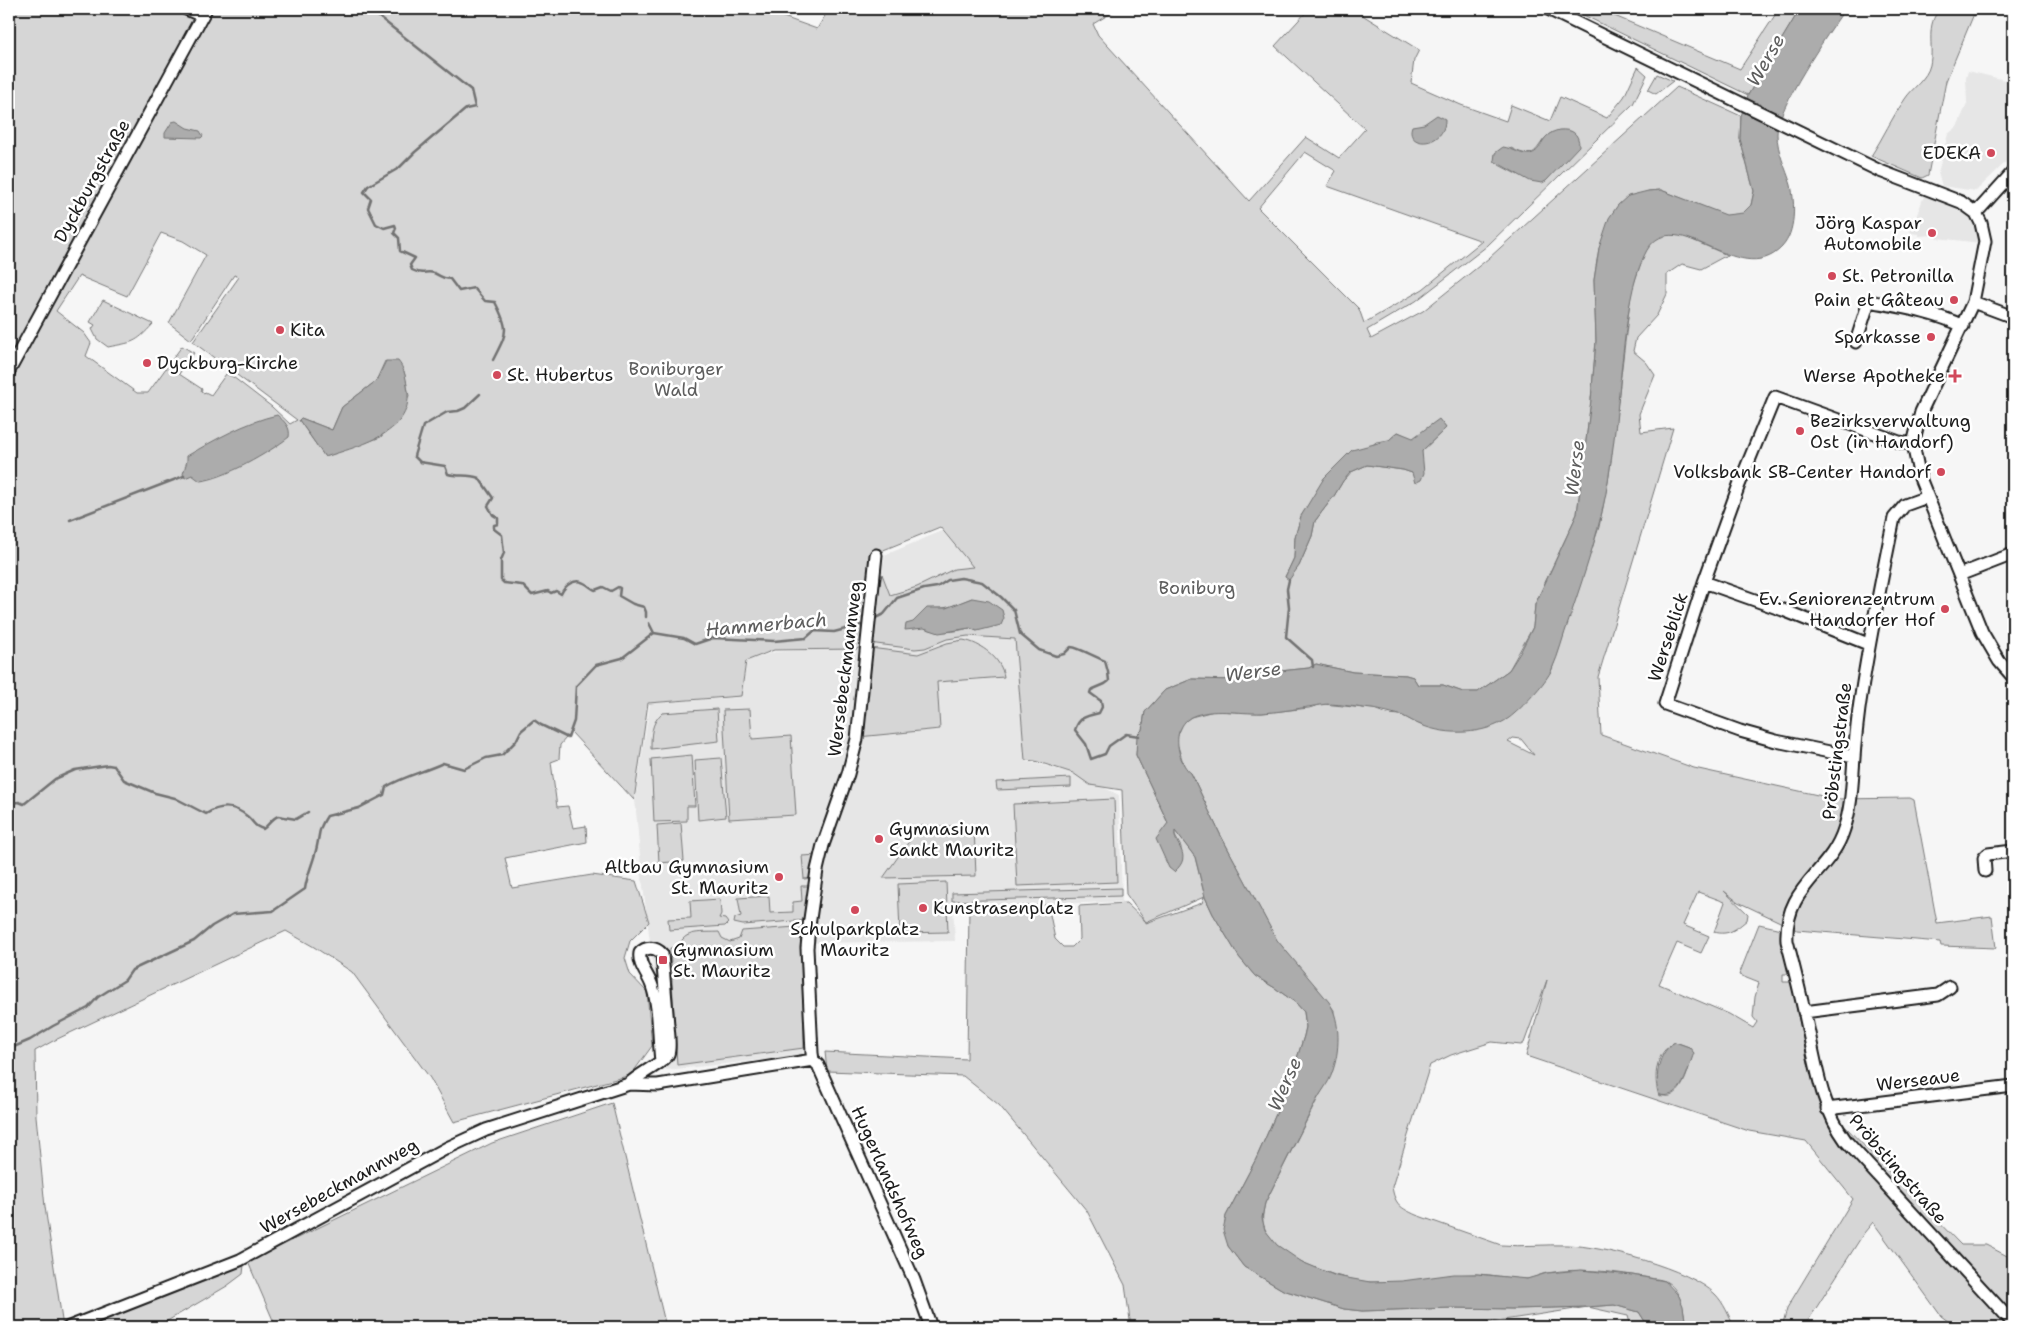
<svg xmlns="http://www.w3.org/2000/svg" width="2022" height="1336" font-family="'Shantell Sans',sans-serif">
<rect width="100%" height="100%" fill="#f6f6f6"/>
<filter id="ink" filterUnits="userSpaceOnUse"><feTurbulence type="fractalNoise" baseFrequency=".02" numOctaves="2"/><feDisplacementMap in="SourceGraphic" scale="10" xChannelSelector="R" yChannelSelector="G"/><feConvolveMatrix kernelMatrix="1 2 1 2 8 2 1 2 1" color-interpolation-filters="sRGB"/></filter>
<g filter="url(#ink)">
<path fill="#e6e6e6" d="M1968,71L2013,82V155L1976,191L1942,186L1938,173L1948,134L1957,127L1967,104L1966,78Z
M1924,196L1960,207L1970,214L1981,231V243L1937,238L1936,235L1919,236V234L1910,233Z
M942,531L974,567L1015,639L1026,761L1073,773L1119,795L1122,902L953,906L955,941L804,943L803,1056L666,1070L642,878L635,800L650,703L741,697L747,660L775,652L864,647L885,555Z"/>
<path fill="#d6d6d6" stroke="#797979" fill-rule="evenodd" d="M9,9H761L817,29L829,9H1118L1093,24L1098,35L1249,201L1306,137L1339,158L1365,129L1275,46L1309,9H1356L1364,16L1419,50L1414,60L1411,83L1461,105L1506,121L1511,105L1550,121L1560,97L1607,118L1624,97L1638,67L1647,75L1633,104L1487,246L1416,301L1367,330L1371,339L1423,311L1489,258L1677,87L1741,116L1740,139L1754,191L1751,205L1743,214L1726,216L1661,190L1648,191L1599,248L1594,280L1596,341L1591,400L1577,514L1535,604L1533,627L1509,670L1478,692H1463L1443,685H1418L1413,677L1406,675L1353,672L1316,664L1309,668L1242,675L1238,680L1192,679L1165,690L1145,712L1142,730L1138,735L1136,755L1168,823L1177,868L1181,863V847L1175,836V830L1195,857L1205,897L1213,914L1239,957L1255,976L1275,988L1296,1003L1304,1012L1306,1027L1304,1036L1288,1087L1256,1159L1226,1216L1228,1246L1244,1267L1283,1290L1344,1309L1362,1311L1452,1308L1515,1309L1588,1307L1614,1305L1639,1312L1646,1323V1327H1631L1628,1316L1588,1307L1458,1327H1131L1125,1285L1087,1211L999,1105L963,1076L827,1071L825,1052L967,1059L969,908L1048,905L1055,939L1063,947H1072L1080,939L1079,906L1126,903L1146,922L1126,894L1122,790L1090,785L1073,773L1035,761L1025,760L1015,639L968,636L947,639L925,648L915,649L869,643L882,574L890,595L917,587L954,569L973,567L940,527L881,551L863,645L857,649L774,650L746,661L741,696L648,703L634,800L571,732L560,745L559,759L551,762L557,807L568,806L573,828L586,826L587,842L505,858L512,888L592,875L636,881L649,922L630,941L625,958L630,974L647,992L652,1046L631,1075L454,1122L430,1078L352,972L314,947L286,931L53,1041L35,1051L36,1116L45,1207L63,1327H9ZM1553,132L1518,175L1499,165L1511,148C1541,164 1534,142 1553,132ZM1305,152L1336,171L1327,186L1482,241L1423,289L1364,323L1359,309L1258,208ZM161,233L183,241L206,255L169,323L191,340L234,275L239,277L193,342L297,420L290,424L272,407L233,377L226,374L211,395L205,392L204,393L201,391L202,389L179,374L194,353L182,346L148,393H137L86,356L91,343L84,333L56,311L79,276L127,296ZM385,361L404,371L409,396L381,437L325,457L299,420L301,418L332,430L342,407L376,381ZM1439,420L1446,428L1422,451L1412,473L1403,470L1367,465L1351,472L1343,481L1334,496L1315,521L1312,536L1299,566L1285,577L1294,558L1295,537L1301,516L1312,500L1376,442L1389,440L1398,432L1413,439ZM972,598L977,631L969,628C955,632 939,634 925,628L920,615C929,605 937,610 948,607C956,605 964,601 972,598ZM1204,897L1202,903L1146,923V922Z
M1571,9H1598L1740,69L1779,9H1800L1748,95Z
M1940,9H1976L1946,81L1928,175L1922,178L1871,156C1883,138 1892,117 1905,99C1912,88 1927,79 1930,65C1934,45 1925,25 1940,9Z
M1657,74L1673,81L1656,94L1648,90Z
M1670,234L1683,236L1727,255L1701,269L1682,264L1667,274V294L1657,315L1636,338L1633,351L1646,362L1655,375L1639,414L1641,432L1673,428L1598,677L1601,735L1694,768L1836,799L1910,798L1914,800L1937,923L1992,916L1996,948L1941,946L1940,942L1797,930L1738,902L1724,891L1748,914L1747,920C1736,929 1729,936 1714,932L1725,902L1698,892L1683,925L1709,936L1701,953L1677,943L1659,984L1729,1014L1753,1028L1757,1022L1753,1017L1755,997L1759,983L1739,975L1759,924L1781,929L1790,974H1783V982H1791L1808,1062L1819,1096L1838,1119L1961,1245H1986L2013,1259V1327H1956L1941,1316L1873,1222L1864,1233L1804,1327H1782L1787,1308L1853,1199L1806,1141L1749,1131L1526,1056L1547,980L1524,1043L1521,1045L1492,1042L1451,1055L1430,1065L1392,1187C1395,1205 1401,1208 1416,1215L1501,1245C1523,1247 1545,1244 1567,1245C1602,1246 1690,1269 1715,1294C1724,1303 1729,1316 1734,1327H1686C1684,1311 1681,1289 1665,1281C1661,1279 1654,1279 1650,1278C1617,1272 1580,1267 1547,1273C1540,1274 1533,1279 1525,1279C1509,1279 1493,1274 1476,1274C1441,1274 1406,1285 1370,1282C1340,1280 1277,1259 1265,1229C1261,1220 1263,1212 1265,1203L1319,1096L1332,1073L1334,1010L1277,941L1220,834L1191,773L1185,769L1176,740L1183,723L1191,717L1214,711L1262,713L1309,708L1323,704L1374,709L1387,714L1401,715L1423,726L1551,672L1599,527L1609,476L1631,292L1644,254L1653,240L1661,235ZM1513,738L1521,739L1534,755L1508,742ZM1675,1042L1689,1047L1693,1053C1689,1066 1685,1091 1670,1096C1666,1097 1662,1095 1659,1096C1653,1078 1655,1052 1675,1042Z
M103,300L153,324C135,344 133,342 108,347L97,339L92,329L95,325L90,322Z
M963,640C981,643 1002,659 1004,677L937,682L940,729L858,737L870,648L918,654L947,643Z
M717,709L719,741L651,749C651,735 651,723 662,713Z
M750,709L752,739L791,736L796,815L729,819L723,710Z
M692,755L695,806H687V821L654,822L651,759Z
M721,758L726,817L698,820L695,760Z
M1071,778V787L997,790L996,782Z
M1114,799L1117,882L1017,886L1013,804Z
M681,823L684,861L659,863L657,825Z
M920,826H974L976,876L883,878Z
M818,855L813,878L804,879L802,856Z
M946,882L948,932L900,933L898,884Z
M801,886H812L807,920L743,925L734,923L735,918L741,916L738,898L769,896L770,913L793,912V902L802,901Z
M1121,888V896L952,901V893Z
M720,899L721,914L719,918L725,919L728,923L725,926L669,930L668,919L691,918L690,901Z
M796,927L803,933L804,1048L677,1065L670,948L679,947C683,929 704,933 719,932L722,938L730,942L739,939L742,931Z
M612,1103L666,1327H276L248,1262L492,1143Z
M244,1265L243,1274L227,1286L157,1327H74Z"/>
<path fill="#acacac" stroke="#727272" d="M1800,9H1845C1829,32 1776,109 1777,134C1777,152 1786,168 1791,185C1795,203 1796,232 1782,247C1739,293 1671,195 1644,256C1631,285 1628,314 1624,345C1619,388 1616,432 1609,475C1602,524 1585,572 1569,620C1563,636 1559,654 1552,669C1546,683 1521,709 1509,718C1484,735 1448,736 1421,725C1415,723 1409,719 1403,716C1396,714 1380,710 1372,709C1358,708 1333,702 1320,705C1301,708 1281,712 1262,713C1238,714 1213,707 1191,717C1184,721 1182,726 1179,732C1175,744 1181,766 1191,773L1220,834L1277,940L1329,1002C1341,1021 1340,1052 1332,1073C1329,1083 1320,1093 1315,1103C1298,1136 1282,1170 1265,1203L1262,1218L1265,1230L1277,1245L1302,1262L1336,1276L1370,1282L1402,1281L1454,1274H1477L1527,1279L1547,1273L1581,1270L1632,1275L1665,1281L1679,1296L1683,1306L1686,1327H1646V1323L1639,1312L1614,1305L1588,1307L1515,1309L1452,1308L1362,1311L1344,1309L1283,1290L1244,1267L1228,1246L1223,1230L1226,1216L1256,1159L1288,1087L1304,1036L1306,1027L1304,1012L1296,1003L1275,988L1255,976L1239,957L1213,914L1205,897L1195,857L1175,831C1172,845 1195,854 1174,872L1169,868L1156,839L1168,823L1136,755L1137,735L1142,730L1145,712L1165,690L1192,679L1238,680L1242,675L1309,668L1316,664L1353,672L1406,675L1413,677L1418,685H1443L1463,692H1478L1509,670L1520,653L1533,627L1535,605L1577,514L1591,400L1596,341L1594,280L1599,248L1609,218L1618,205L1628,196L1648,191L1661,190L1726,215L1743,213L1751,205L1754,191L1740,139L1741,116L1748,95Z
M1437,115L1445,119C1446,148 1404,149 1412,126L1424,124Z
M176,121L187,128L200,131L203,136L201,138L165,137V133L172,122Z
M1559,130C1572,129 1579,133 1579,146L1546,181L1542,183L1530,181L1494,161L1495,153L1503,147C1512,148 1520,155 1530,154C1544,151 1538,135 1559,130Z
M386,361H398C404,368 406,377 407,386C417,433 358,446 325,457L299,420L301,418L332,430L342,407L376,381Z
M277,415C284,421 291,427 289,437C270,452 224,479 200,481L192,475L185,478L183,474L187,461V456C214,440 246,422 277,415Z
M1439,419L1446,428L1422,451L1424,473L1421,480L1415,483L1412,473L1403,470L1367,465L1351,472L1343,481L1334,496L1315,521L1312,536L1299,566L1289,580L1285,577L1294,558L1295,537L1301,516L1324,478L1352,450L1389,440L1398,432L1413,438Z
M972,598L989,601L1002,610L1004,618L1001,625L977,631L970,628L939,633L924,628L905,630L906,624L913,622L927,608H946Z
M1675,1042L1689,1047L1694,1053C1687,1070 1683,1100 1660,1095C1654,1077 1658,1052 1675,1042Z"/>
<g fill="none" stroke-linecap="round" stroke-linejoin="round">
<path stroke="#727272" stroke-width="2.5" d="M369,9L471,90L475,107L466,109L415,152L399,168L368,186L364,192L371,199L368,208L376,224L384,228L395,225L396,228L394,233L399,238L400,251L415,258L410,265L412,270C423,276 426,270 434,273C441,276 442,279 450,279L459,291L474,288L485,301L495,302C510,331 507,332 493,360
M480,394L465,408L458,411L447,412L423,426L414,456L420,462L445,466L448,474C459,477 468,474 479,478L493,498L488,506L493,515L498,518V524L494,525V529L502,535L504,553L501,560V580L504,583L522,585L532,595L548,591L551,593L556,591L561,594C565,585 575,578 584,583C588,585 591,588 595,590L603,587L611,591L618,587L620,588L619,596L633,604L644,607L646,612V617
M70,520L184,476
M1289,580L1287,589L1289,607L1286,637L1312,660L1313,667
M876,618L884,614L897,598L924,589L937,587L948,580L961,578L982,582L1001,597L1014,610L1020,634L1039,650L1056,656L1064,654L1071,647C1078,647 1097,658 1105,661L1108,672L1109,681L1105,684L1091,690L1090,693L1101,701L1102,707L1099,713C1086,716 1079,717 1075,730L1086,744L1091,759L1105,754L1109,746L1126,734L1139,736
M649,623L654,633
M9,803L19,802L24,804L55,779L75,770L108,765L114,766L124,780L155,793L175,798L206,814C220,805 235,805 248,817C255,823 253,826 263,829C269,825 271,819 278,816L296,819L308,812
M9,1049L30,1040L53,1026L88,1008L98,997L125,980L132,970L194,941L212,926L233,914L273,911L305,889C307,874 314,861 317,846C320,832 318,830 327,816L359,808L384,795L386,787C404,776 424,772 443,763L464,769L486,758L502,755L516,741L521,731L534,720L541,725L568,738L574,721L576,686L596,665L622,658L654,633L684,638L695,644L713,638L774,641L806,638L814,631L834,632L861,625"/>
<g stroke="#1c1c1c" stroke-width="15">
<path id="minor" d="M186,9L202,16
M1548,9L1880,171L1961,202L1976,213L1981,223L1985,241L1973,302L1921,412L1913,444L1920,478L1982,632L1999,661L2013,677
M1976,213L2013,172
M1973,302L2013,317
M1856,342L1869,301C1900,307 1934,312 1963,326
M9,371L206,9
M1927,497L1905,505L1894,518C1881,582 1868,645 1859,709C1857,725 1855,742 1854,758C1852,782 1852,806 1844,829C1830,874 1784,886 1787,941C1794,968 1801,996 1807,1024C1816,1064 1821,1107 1846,1141L2013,1323
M876,555L857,739L848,774L823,845L817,870L809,926L807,948L812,1053L813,1060L818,1065L914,1280L931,1327
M1959,575L2013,554
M1704,582L1783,610L1868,644
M1854,757L1776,741L1740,731L1665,704L1704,582L1739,485L1775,397L1899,442L1913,444
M1985,871L1984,858L1988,854L2013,851
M1804,1012L1938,995L1950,987
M629,1084C637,1075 665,1062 668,1054C670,1049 669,1043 669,1037L662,954C656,947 646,946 640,953C638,965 648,974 652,986C660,1009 658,1036 661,1061
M1827,1109L2013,1086
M69,1327L240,1260L447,1148L486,1130L629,1084L658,1085L813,1060"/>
</g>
<use href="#minor" stroke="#fff" stroke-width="11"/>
</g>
</g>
<g fill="#d1495b" stroke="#fff" stroke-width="2">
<circle cx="1991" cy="153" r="5"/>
<circle cx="1932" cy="233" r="5"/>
<circle cx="1832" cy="276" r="5"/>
<circle cx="1954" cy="300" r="5"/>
<circle cx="280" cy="330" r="5"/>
<circle cx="1931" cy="337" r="5"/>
<circle cx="147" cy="363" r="5"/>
<circle cx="497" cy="375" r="5"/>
<path d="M1952.5 368.5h5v5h5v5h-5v5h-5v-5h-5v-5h5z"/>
<circle cx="1800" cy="431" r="5"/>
<circle cx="1941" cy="472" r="5"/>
<circle cx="1945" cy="609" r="5"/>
<circle cx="879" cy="839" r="5"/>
<circle cx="779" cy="877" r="5"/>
<circle cx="923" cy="908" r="5"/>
<circle cx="855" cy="910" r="5"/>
<rect x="658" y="955" width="10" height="10" rx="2.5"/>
</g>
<g text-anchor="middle" stroke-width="5" stroke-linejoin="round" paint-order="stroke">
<g font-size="18" fill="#1c1c1c" stroke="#fff" text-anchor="end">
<text x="1981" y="159">EDEKA</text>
<text x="1922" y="229">Jörg Kaspar<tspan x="1922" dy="21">Automobile</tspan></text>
<text x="1842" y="282" text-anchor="start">St. Petronilla</text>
<text x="1944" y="306">Pain et Gâteau</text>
<text x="290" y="336" text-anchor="start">Kita</text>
<text x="1921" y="343">Sparkasse</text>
<text x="157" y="369" text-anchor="start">Dyckburg-Kirche</text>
<text x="507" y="381" text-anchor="start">St. Hubertus</text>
<text x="1945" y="382">Werse Apotheke</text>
<text x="1810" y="427" text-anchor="start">Bezirksverwaltung<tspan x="1810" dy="21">Ost (in Handorf)</tspan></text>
<text x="1931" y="478">Volksbank SB-Center Handorf</text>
<text x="1935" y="605">Ev. Seniorenzentrum<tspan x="1935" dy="21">Handorfer Hof</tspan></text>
<text x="889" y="835" text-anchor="start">Gymnasium<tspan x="889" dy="21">Sankt Mauritz</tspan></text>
<text x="769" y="873">Altbau Gymnasium<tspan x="769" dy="21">St. Mauritz</tspan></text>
<text x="933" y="914" text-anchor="start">Kunstrasenplatz</text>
<text x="855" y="935" text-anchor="middle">Schulparkplatz<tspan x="855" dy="21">Mauritz</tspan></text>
<text x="673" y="956" text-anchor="start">Gymnasium<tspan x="673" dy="21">St. Mauritz</tspan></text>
</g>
<g font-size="18" fill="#1c1c1c" stroke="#fff">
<text transform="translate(92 181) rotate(-61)" y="6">Dyckburgstraße</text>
<text transform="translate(1668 637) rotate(-72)" y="6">Werseblick</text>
<text transform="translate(845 669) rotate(-83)" y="6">Wersebeckmannweg</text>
<text transform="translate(1837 751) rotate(-83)" y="6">Pröbstingstraße</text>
<text transform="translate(1918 1080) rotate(-7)" y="6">Werseaue</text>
<text transform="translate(1898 1169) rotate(49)" y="6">Pröbstingstraße</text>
<text transform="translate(890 1182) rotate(66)" y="6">Hugerlandshofweg</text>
<text transform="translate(339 1186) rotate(-29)" y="6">Wersebeckmannweg</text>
</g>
<g font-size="18" fill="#5d5d5d" stroke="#fff">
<text x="676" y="375">Boniburger<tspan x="676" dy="21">Wald</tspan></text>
<text x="1197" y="594">Boniburg</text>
</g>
<g font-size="19" font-style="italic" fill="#5d5d5d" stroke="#fff">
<text transform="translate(1765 60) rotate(-60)" y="7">Werse</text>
<text transform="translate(1574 468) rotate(-83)" y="7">Werse</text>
<text transform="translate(766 624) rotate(-5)" y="7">Hammerbach</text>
<text transform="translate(1253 671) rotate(-7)" y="7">Werse</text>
<text transform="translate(1284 1084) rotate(-66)" y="7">Werse</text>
</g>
</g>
<rect width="2022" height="1336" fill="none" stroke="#fff" stroke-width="30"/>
<rect x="15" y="15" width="1992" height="1306" fill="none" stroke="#1c1c1c" stroke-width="2" filter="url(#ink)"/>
</svg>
